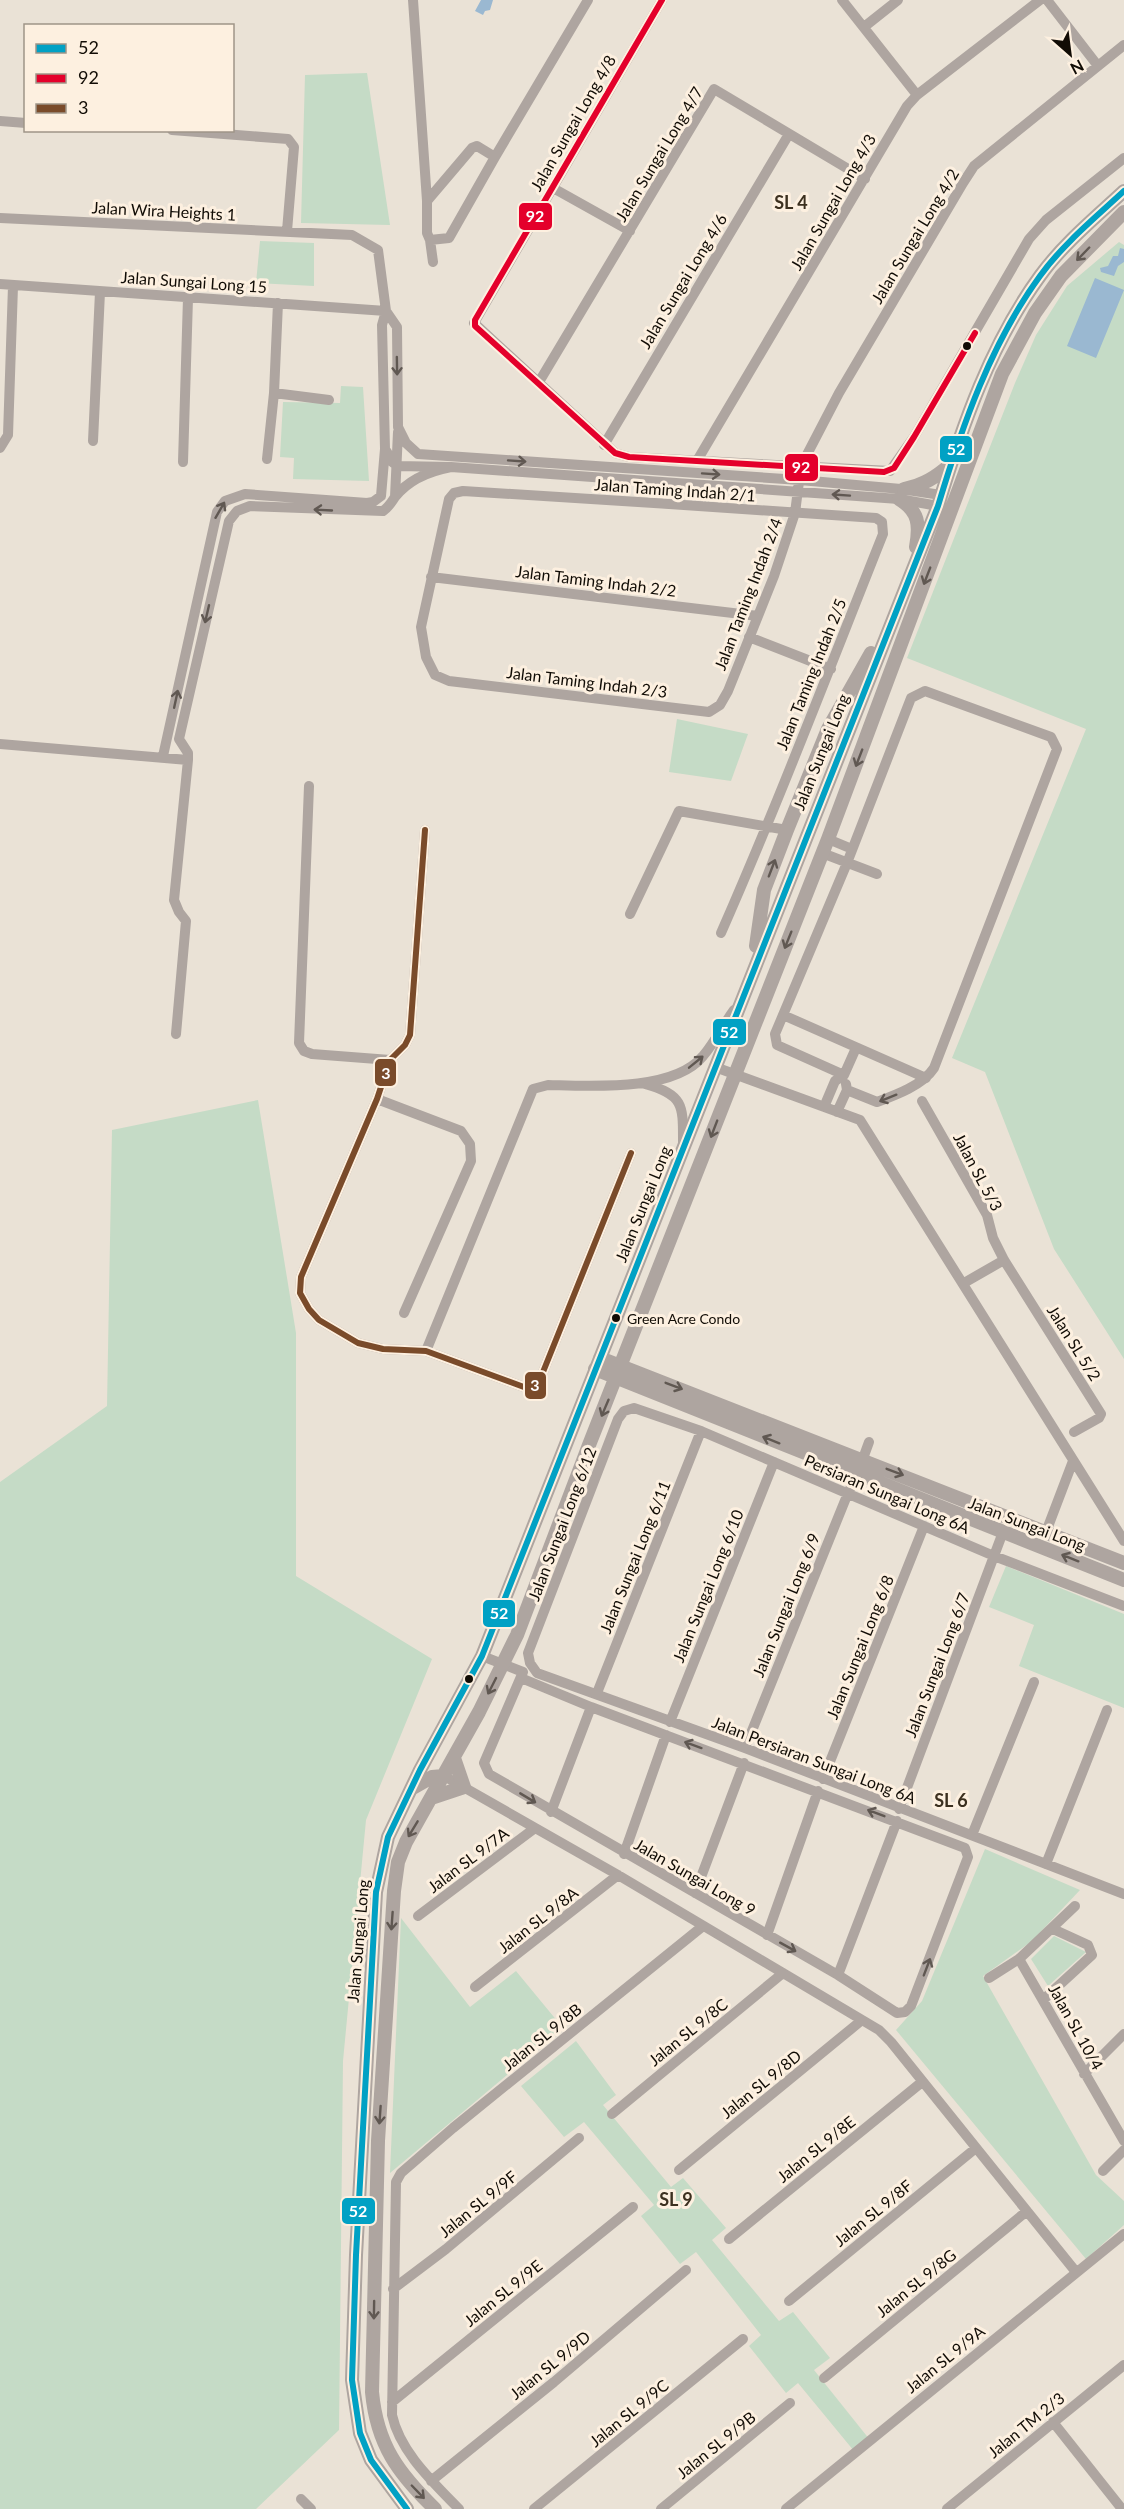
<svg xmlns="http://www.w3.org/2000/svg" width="1124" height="2509" font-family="Lato,sans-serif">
<rect width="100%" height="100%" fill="#eae2d6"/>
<path fill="#c5dbc6" d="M367,73L390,225L301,223L305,75Z
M260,241L314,243V286L256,283Z
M1119,242L1124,245V1359L1054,1249L985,1072L952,1058L1086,729L907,658L1015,383L1036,335L1067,286Z
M341,386L363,387L369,481L293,479L294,458L280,457L283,402L340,403Z
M677,719L748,734L731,781L669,772Z
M258,1100L296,1333V1576L432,1659L366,1820L343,2061L339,2430L256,2509H0V1482L107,1406L112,1130Z
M1006,1566L1124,1614V1708L1019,1666L1034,1625L989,1607Z
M985,1849L1080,1890L1032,1941L983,1976L1096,2175L1124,2201V2225L1086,2259L896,2030L922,2001Z
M401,1918L470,2007L516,1971L563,2028L390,2173Z
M1054,1936L1086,1952L1048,1986L1031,1959Z
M576,2041L616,2095L603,2105L671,2187L683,2178L726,2228L712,2240L779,2321L793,2312L830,2358L814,2370L870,2440L854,2451L798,2383L786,2393L749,2346L761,2335L696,2252L680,2264L641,2216L654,2205L584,2122L564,2137L521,2086Z"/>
<path fill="#9ab8d1" d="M481,0H493L490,10L485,11L483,15L475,11Z
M1120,248L1124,249V262L1118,266L1114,276L1101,272L1100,268L1108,266L1113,256H1118Z
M1095,278L1124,290L1096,358L1067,346Z"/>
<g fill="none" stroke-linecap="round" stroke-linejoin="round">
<path stroke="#aea5a0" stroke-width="10" d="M413,0L427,201V233L430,240L449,238L495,157L588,0
M662,0L474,323L615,453L629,457L890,471L914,437L1029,239L1046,220L1124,158
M842,0L917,95
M1047,0L1098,66
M864,27L898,0
M0,121L26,123
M172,130L288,139L294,147L287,231
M553,188L630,231
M427,201L472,148L477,146L495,157
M0,218L352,235L378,250L386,311L382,325L385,449L381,496L373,502L367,503L245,494L225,501L217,512L163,756
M430,240L433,262
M0,284L386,311
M386,311L397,327L398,427L406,443L418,454L800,480L901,489L941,495
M539,382L714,89L865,179
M274,393L329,400
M93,441L100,292
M604,445L789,134
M0,448L8,435L13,286
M387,452L391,461L397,466L451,467L899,499L938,506
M267,459L274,393L278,303
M698,459L907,106L917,95L1040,0
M183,462L188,298
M395,497L398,432
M431,577L758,616
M749,637L831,669
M0,744L188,760
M309,786L299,1043L304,1051L312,1054L390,1060
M425,830L410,1035L405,1045L390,1060L377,1099L301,1277L300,1293L309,1309L319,1320L358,1343L383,1349L426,1351L532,1390L541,1377L631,1153
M828,839L852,849
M822,853L877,874
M630,914L679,811L787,830
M721,933C779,801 830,667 883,534L882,522L876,518C738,509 601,499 463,491L454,493L449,499L421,627L426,657L435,675L449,681L709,712L720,705L728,691L774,576L795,513L801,466L839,393L963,183L974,166L1124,45
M783,1015L926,1078
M176,1034L186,921L179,912L174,900L188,760V753L179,739L229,521L237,511L250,506L383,511C389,507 391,503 395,497C409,479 430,471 451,467
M715,1067L860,1120L1124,1541
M844,1075L777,1045L775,1034L847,863L911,698L925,691L1051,737L1057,749L934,1068C923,1085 896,1095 877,1102L847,1090
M645,1084C685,1095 683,1106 683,1145
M377,1099L461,1131L470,1144L471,1161L404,1313
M922,1101L987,1215L993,1238L1004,1260L1101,1414L1099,1418L1074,1432
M824,1107L835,1081L844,1075L856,1048
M837,1112L847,1090L846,1084
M964,1283L1004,1260
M426,1351L533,1089L548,1085C590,1086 674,1092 703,1056C715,1042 723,1025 734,1010
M1046,1532L1073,1461
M1124,1606L994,1556L701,1431L634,1408L624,1411L618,1419L528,1653L530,1663L537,1673L745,1748L1124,1894
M482,1656L523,1672L484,1763L489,1774L838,1975L897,2013L905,2012L911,2006L968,1857L965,1848L591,1707L521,1678
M597,1693L701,1431
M670,1722L774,1462
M745,1748L848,1493L857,1475L869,1442
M444,1776L618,1875L879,2030L891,2042L1076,2272
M823,1779L924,1526
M899,1809L1003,1532
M551,1812L591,1707
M972,1835L1034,1682
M624,1854L666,1735
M1046,1864L1107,1710
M695,1893L744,1763
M418,1916L535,1828
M767,1935L818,1791
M1019,1959L1124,2141
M838,1975L897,1821
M989,1978L1019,1959L1075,1906
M475,1987L618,1875
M1044,1999L1092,1955L1088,1945L1053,1929
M1084,2074L1124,2034
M612,2114L783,1973
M679,2170L862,2020
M1103,2171L1124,2150
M729,2239L922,2082
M393,2289L446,2249L579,2138
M789,2301L976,2148
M824,2378L1027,2211
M392,2402L633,2207
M1053,2422L1122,2509
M431,2481L554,2382L686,2270
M301,2499L311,2509
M459,2509C433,2482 400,2452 392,2415L396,2182L401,2173L453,2128L703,1926
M534,2509L743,2339
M661,2509L790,2403
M786,2509L1124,2234
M947,2509L1124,2365"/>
<path stroke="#aea5a0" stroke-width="14" d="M904,489C924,485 936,477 951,464
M899,499C919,511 920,525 916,547
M756,946L764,890L787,830L828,729L871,653
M600,1358L1124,1563
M595,1369L1124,1580
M411,1789L432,1777L444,1776
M431,1798L464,1787L454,1758
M407,2509L371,2460L360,2433L352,2380L356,2255L376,1892L388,1837L420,1770L482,1656L938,506C962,426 991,343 1040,276C1063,244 1096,217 1124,191
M435,2509C398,2473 377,2445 372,2392L378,2141L394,1891L398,1862L406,1842L479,1712L517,1635L589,1445L828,839L1002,374L1035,313L1061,276L1124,212"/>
<g stroke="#fdf0e0" stroke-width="10">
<path id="bus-1" d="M407,2509L371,2460L360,2433L352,2380L356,2255L376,1892L388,1837L420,1770L482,1656L938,506C962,426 991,343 1040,276C1063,244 1096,217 1124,191"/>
</g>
<g stroke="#fdf0e0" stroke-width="10">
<path id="bus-2" d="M662,0L475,320V326L615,453L629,457L884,472L894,468L914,437L975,333"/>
</g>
<g stroke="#fdf0e0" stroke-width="10">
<path id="bus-3" d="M425,830L410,1035L405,1045L390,1060L377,1099L301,1277L300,1293L309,1309L319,1320L358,1343L383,1349L426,1351L532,1390L541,1377L631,1153"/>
</g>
<use href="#bus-1" stroke="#01a1c4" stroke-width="6"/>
<use href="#bus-2" stroke="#e4002b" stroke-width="6"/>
<use href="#bus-3" stroke="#7a4b2a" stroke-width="6"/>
</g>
<defs><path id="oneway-shaft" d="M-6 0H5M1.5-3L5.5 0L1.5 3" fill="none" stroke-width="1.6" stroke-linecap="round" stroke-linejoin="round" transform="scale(1.5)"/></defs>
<g stroke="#605852">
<use href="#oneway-shaft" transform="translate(1083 254) rotate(134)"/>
<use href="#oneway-shaft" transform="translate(397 366) rotate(89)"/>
<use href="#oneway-shaft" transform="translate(517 461) rotate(4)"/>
<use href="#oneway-shaft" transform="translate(711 474) rotate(4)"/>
<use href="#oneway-shaft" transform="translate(841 495) rotate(-176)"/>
<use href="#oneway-shaft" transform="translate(220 510) rotate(-60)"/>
<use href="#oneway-shaft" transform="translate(323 510) rotate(-177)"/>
<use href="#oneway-shaft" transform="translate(927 576) rotate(111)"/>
<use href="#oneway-shaft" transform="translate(207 614) rotate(103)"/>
<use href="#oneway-shaft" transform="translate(176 699) rotate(-78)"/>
<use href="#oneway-shaft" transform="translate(859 758) rotate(111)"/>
<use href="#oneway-shaft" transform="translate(772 868) rotate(-69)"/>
<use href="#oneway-shaft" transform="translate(788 940) rotate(112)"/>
<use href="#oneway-shaft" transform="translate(696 1062) rotate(-39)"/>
<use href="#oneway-shaft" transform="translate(888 1098) rotate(158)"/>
<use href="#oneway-shaft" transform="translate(714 1129) rotate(111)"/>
<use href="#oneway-shaft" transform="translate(674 1386) rotate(21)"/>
<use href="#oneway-shaft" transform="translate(605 1408) rotate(113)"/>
<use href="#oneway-shaft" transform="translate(771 1440) rotate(-158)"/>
<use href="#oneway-shaft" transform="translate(895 1472) rotate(21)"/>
<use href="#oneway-shaft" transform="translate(1070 1558) rotate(-158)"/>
<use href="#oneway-shaft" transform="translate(492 1686) rotate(117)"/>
<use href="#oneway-shaft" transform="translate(693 1745) rotate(-160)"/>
<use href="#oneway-shaft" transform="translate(528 1798) rotate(31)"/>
<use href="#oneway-shaft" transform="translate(876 1813) rotate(-159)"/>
<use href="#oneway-shaft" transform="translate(413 1829) rotate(121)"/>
<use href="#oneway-shaft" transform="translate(392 1921) rotate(94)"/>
<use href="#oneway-shaft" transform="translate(788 1947) rotate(29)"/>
<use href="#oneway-shaft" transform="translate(927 1967) rotate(-69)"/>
<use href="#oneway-shaft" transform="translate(380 2115) rotate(94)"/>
<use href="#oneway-shaft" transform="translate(374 2310) rotate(91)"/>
<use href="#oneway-shaft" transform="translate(418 2492) rotate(46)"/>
</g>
<g fill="#110c05" stroke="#fdf0e0" stroke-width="2">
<circle cx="967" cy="346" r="5"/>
<circle cx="616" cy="1318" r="5"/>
<circle cx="469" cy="1679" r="5"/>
</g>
<g text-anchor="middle" stroke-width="6" stroke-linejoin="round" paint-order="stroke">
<g font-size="14" fill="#110c05" stroke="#fdf0e0" text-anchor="start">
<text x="627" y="1324">Green Acre Condo</text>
</g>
<g font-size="16" fill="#110c05" stroke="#fdf0e0">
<text transform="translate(573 123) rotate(-60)" y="6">Jalan Sungai Long 4/8</text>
<text transform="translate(659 154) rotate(-59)" y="6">Jalan Sungai Long 4/7</text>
<text transform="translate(833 202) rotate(-60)" y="6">Jalan Sungai Long 4/3</text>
<text transform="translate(164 211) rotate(3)" y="6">Jalan Wira Heights 1</text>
<text transform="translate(915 236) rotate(-59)" y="6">Jalan Sungai Long 4/2</text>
<text transform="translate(683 281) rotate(-59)" y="6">Jalan Sungai Long 4/6</text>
<text transform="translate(194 282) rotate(4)" y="6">Jalan Sungai Long 15</text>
<text transform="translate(675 490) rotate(4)" y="6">Jalan Taming Indah 2/1</text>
<text transform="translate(596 581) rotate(7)" y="6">Jalan Taming Indah 2/2</text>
<text transform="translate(748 594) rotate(-69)" y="6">Jalan Taming Indah 2/4</text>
<text transform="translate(811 674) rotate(-68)" y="6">Jalan Taming Indah 2/5</text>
<text transform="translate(587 682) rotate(7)" y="6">Jalan Taming Indah 2/3</text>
<text transform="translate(821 752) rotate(-68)" y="6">Jalan Sungai Long</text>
<text transform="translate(978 1172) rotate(62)" y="6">Jalan SL 5/3</text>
<text transform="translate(643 1204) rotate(-68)" y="6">Jalan Sungai Long</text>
<text transform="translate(1074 1343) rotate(58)" y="6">Jalan SL 5/2</text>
<text transform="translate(887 1494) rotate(23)" y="6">Persiaran Sungai Long 6A</text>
<text transform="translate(562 1524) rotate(-69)" y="6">Jalan Sungai Long 6/12</text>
<text transform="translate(1027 1524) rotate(21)" y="6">Jalan Sungai Long</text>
<text transform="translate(635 1557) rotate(-68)" y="6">Jalan Sungai Long 6/11</text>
<text transform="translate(708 1586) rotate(-68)" y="6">Jalan Sungai Long 6/10</text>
<text transform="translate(786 1605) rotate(-68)" y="6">Jalan Sungai Long 6/9</text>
<text transform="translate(860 1647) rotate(-68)" y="6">Jalan Sungai Long 6/8</text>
<text transform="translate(937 1665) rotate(-69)" y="6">Jalan Sungai Long 6/7</text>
<text transform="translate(814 1760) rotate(21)" y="6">Jalan Persiaran Sungai Long 6A</text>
<text transform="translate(468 1860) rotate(-37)" y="6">Jalan SL 9/7A</text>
<text transform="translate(695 1877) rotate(30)" y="6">Jalan Sungai Long 9</text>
<text transform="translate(538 1920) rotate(-38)" y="6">Jalan SL 9/8A</text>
<text transform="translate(358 1941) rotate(-85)" y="6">Jalan Sungai Long</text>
<text transform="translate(1076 2027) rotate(61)" y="6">Jalan SL 10/4</text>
<text transform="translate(688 2032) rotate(-39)" y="6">Jalan SL 9/8C</text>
<text transform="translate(542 2037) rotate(-39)" y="6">Jalan SL 9/8B</text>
<text transform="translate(761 2084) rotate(-39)" y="6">Jalan SL 9/8D</text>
<text transform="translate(816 2149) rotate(-39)" y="6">Jalan SL 9/8E</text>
<text transform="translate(478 2204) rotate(-39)" y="6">Jalan SL 9/9F</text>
<text transform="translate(873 2213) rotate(-39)" y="6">Jalan SL 9/8F</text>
<text transform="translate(916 2283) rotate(-39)" y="6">Jalan SL 9/8G</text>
<text transform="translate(503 2293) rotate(-39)" y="6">Jalan SL 9/9E</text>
<text transform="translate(945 2359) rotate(-39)" y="6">Jalan SL 9/9A</text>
<text transform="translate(550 2365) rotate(-39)" y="6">Jalan SL 9/9D</text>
<text transform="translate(629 2413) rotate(-39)" y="6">Jalan SL 9/9C</text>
<text transform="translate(1026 2425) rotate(-39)" y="6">Jalan TM 2/3</text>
<text transform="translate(716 2445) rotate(-39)" y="6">Jalan SL 9/9B</text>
</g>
<g font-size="18" font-weight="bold" fill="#3c301f" stroke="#fdf0e0">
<text x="791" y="209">SL 4</text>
<text x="951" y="1807">SL 6</text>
<text x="676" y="2206">SL 9</text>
</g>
</g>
<g stroke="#fdf0e0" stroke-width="2">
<rect x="518" y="202" width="35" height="29" rx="6" fill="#e4002b"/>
<rect x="939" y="435" width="34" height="28" rx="6" fill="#01a1c4"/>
<rect x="784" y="453" width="35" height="29" rx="6" fill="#e4002b"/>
<rect x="712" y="1018" width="35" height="28" rx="6" fill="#01a1c4"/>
<rect x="374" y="1058" width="23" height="29" rx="6" fill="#7a4b2a"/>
<rect x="524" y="1371" width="23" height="29" rx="6" fill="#7a4b2a"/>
<rect x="482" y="1599" width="34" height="29" rx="6" fill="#01a1c4"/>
<rect x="341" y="2197" width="35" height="28" rx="6" fill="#01a1c4"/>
</g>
<g font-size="16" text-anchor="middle" font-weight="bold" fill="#fff">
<text x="535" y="222">92</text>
<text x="956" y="455">52</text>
<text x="801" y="473">92</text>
<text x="729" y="1038">52</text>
<text x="386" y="1079">3</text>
<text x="535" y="1391">3</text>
<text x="499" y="1619">52</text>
<text x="358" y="2217">52</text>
</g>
<rect x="24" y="24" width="210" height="108" fill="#fdf0e0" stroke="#9f9588" stroke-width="1.5"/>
<rect x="36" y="44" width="30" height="9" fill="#01a1c4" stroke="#9f9588" stroke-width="1.5"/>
<text x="78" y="54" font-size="18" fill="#110c05">52</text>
<rect x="36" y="74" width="30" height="9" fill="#e4002b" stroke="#9f9588" stroke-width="1.5"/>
<text x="78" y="84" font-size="18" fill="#110c05">92</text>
<rect x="36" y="104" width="30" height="9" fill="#7a4b2a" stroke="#9f9588" stroke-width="1.5"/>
<text x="78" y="114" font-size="18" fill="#110c05">3</text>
<g transform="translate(1070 54) rotate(152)" stroke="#fdf0e0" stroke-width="4.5" paint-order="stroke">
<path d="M0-4.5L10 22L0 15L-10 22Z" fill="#110c05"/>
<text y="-9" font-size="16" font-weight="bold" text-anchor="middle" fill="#110c05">N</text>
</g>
</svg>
